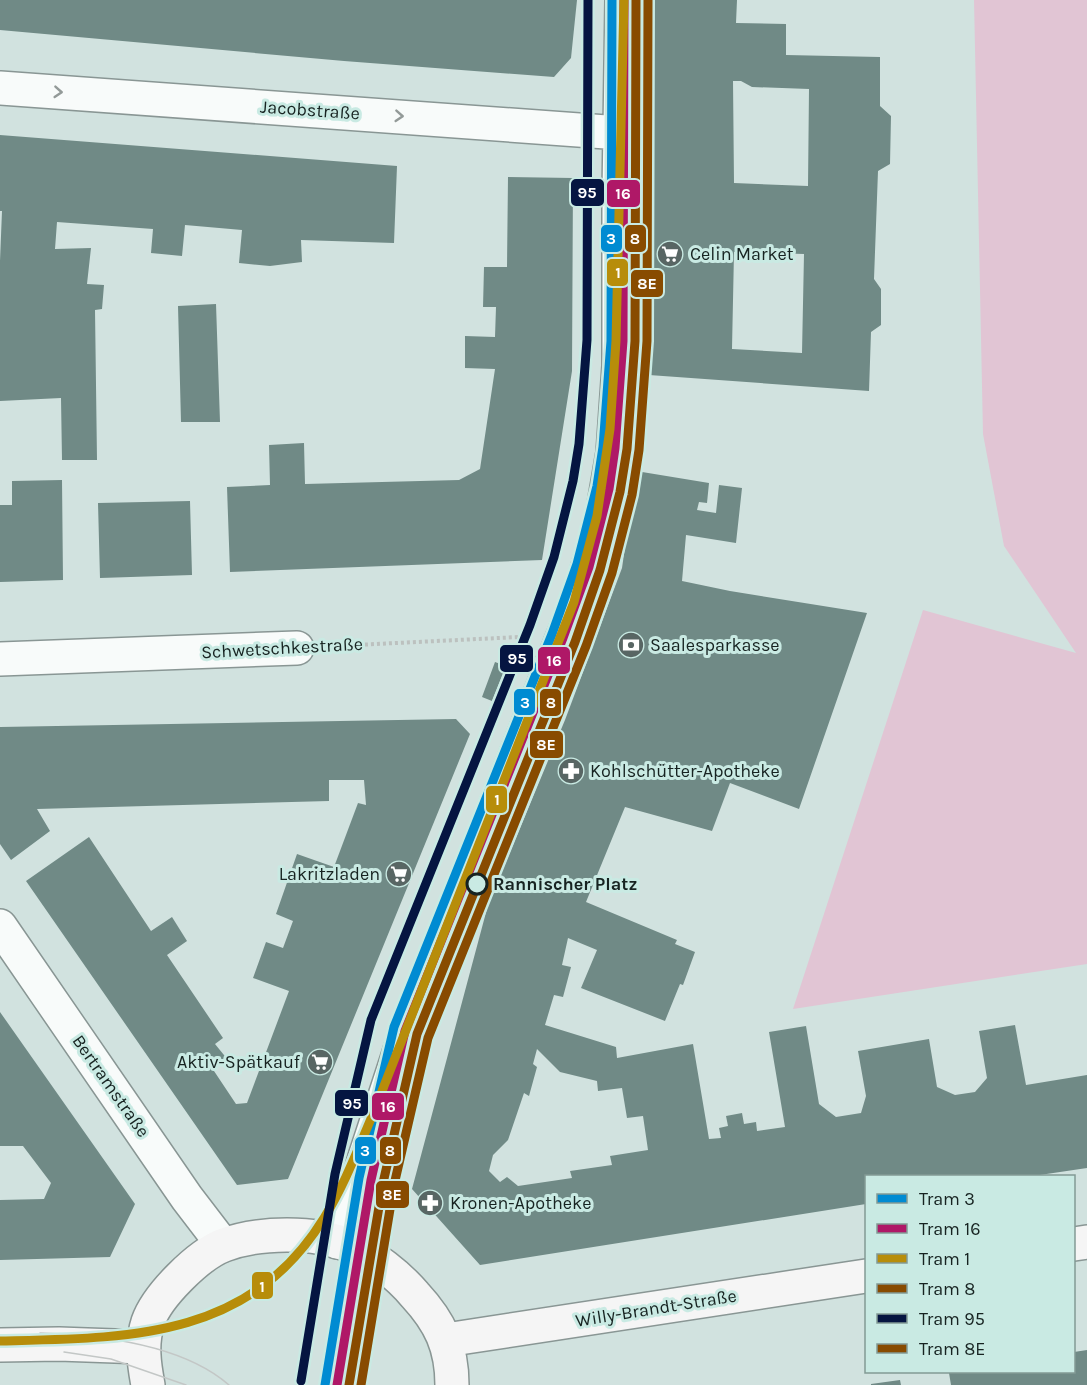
<svg xmlns="http://www.w3.org/2000/svg" width="1087" height="1385" font-family="Karla,sans-serif">
<rect width="100%" height="100%" fill="#d1e2df"/>
<path fill="#e1c5d4" d="M974,0H1087V964L793,1009L923,610L1076,653L1004,546L983,434Z"/>
<path fill="#708a86" fill-rule="evenodd" d="M0,0H577L571,58L554,77L344,61L0,30Z
M654,0H737L736,23L786,24V55L880,57V106L891,116L890,164L878,171L874,279L881,289V325L871,332L869,391L649,375L654,217ZM733,81H741L752,87L809,89L808,186L734,183ZM734,252L804,254L802,353L732,349Z
M0,135L397,166L394,243L301,240L302,262L270,266L239,263L242,230L185,225L182,256L151,253L153,229L57,222L55,249L91,248L87,284L104,285L102,309L95,310L97,460H62L61,398L0,401V261L2,211H0Z
M508,177L573,178L572,371L542,560L230,572L227,487L270,485L269,445L304,443L305,484L459,480L480,469L495,369L465,368V336L495,337L496,307H483L484,267H507Z
M216,304L220,422H181L178,306Z
M636,471L709,483L707,503L699,502L697,510L716,513L719,485L742,488L736,543L686,535L682,581L730,591L867,613L799,809L730,783L712,831L625,807L586,902L677,940L675,944L695,952L683,985L680,984L665,1021L581,988L597,950L568,938L562,965L571,967L563,997L554,995L545,1025L616,1047L617,1058L693,1044L709,1139L721,1138L719,1128L728,1126L726,1116L742,1113L744,1124L756,1122L757,1131L785,1127L769,1032L806,1026L819,1104L836,1117L861,1113L866,1096L858,1051L929,1039L937,1087L955,1095L975,1092L987,1078L979,1031L1015,1025L1026,1085L1087,1075V1168L1033,1176H867L866,1204L480,1265L412,1189L488,905L565,720L622,568ZM537,1049L560,1072L597,1081L598,1091L622,1088L627,1118L643,1116L648,1150L610,1156L612,1165L570,1171L572,1178L518,1186L507,1177L500,1182L489,1171L493,1155L508,1140L524,1093L529,1096L537,1067L533,1064Z
M62,480L63,580L0,582V505H12V481Z
M190,501L192,575L100,578L98,503Z
M495,662L506,666L492,701L482,697Z
M456,719L470,734L288,1179L237,1185L26,881L89,837L151,931L172,917L187,941L167,955L223,1038L215,1044L228,1060L212,1068L236,1104L247,1103L289,991L253,978L266,942L283,948L293,921L276,914L297,854L334,867L358,803L366,805L364,780H329V801L37,809L50,831L11,860L0,844V727Z
M0,1012L135,1204L110,1257L0,1260V1200L44,1199L51,1183L23,1146H0Z
M1087,1350V1385H951L949,1373L959,1372H1074V1352Z
M900,1380L901,1385H871V1384Z"/>
<g fill="none" stroke-linecap="round" stroke-linejoin="round">
<g stroke="#899694" stroke-width="36">
<path id="street" d="M0,88L620,133
M0,659L297,648
M0,926L187,1198L223,1245
M337,1242L410,1020L580,594L601,522L613,453L619,366V193L622,0"/>
</g>
<g stroke="#899694" stroke-width="36">
<path id="secondary" d="M1074,1244L1087,1242
M446,1340L866,1276
M0,1345L59,1344L143,1347
M148,1385C144,1364 141,1343 148,1322C157,1296 198,1255 224,1245C259,1232 315,1231 350,1246C374,1256 398,1275 415,1295C440,1322 452,1347 452,1385"/>
</g>
<path stroke="#bcc1bf" stroke-width="4" stroke-dasharray="3 3" stroke-linecap="butt" d="M335,646L519,637"/>
<use href="#street" stroke="#f8fbfa" stroke-width="33"/>
<use href="#secondary" stroke="#f5f5f5" stroke-width="33"/>
<path stroke="#c3c7c6" stroke-width="1.5" d="M40,1333C100,1335 182,1344 229,1385
M64,1352L111,1359L186,1385"/>
<g stroke="#c9eae3" stroke-width="14">
<path id="tram-1" d="M325,1385L359,1178L394,1027L552,634L577,564L597,486L603,447L611,341L612,0"/>
</g>
<g stroke="#c9eae3" stroke-width="14">
<path id="tram-2" d="M337,1385L371,1180L405,1031L563,638L589,567L609,489L615,448L623,341L624,0"/>
</g>
<g stroke="#c9eae3" stroke-width="14">
<path id="tram-3" d="M0,1341C127,1338 249,1340 324,1218C344,1186 358,1149 373,1114L574,602L597,516L610,429L616,341L624,0"/>
</g>
<g stroke="#c9eae3" stroke-width="14">
<path id="tram-4" d="M349,1385L383,1183L417,1034L575,642L600,570L620,492L627,449L635,341L636,0"/>
</g>
<g stroke="#c9eae3" stroke-width="14">
<path id="tram-5" d="M301,1381L335,1174L371,1020L530,625L554,557L573,481L579,444L587,340L588,0"/>
</g>
<g stroke="#c9eae3" stroke-width="14">
<path id="tram-6" d="M361,1385L394,1185L428,1038L586,646L612,573L632,495L639,450L647,341L648,0"/>
</g>
<use href="#tram-1" stroke="#008bd2" stroke-width="9"/>
<use href="#tram-2" stroke="#af1867" stroke-width="9"/>
<use href="#tram-3" stroke="#b78d0a" stroke-width="9"/>
<use href="#tram-4" stroke="#884b00" stroke-width="9"/>
<use href="#tram-5" stroke="#051541" stroke-width="9"/>
<use href="#tram-6" stroke="#884b00" stroke-width="9"/>
</g>
<defs><path id="oneway-chevron" d="M-2-3.5L2.5 0L-2 3.5" fill="none" stroke-width="1.6" stroke-linecap="round" stroke-linejoin="round" transform="scale(1.5)"/></defs>
<g stroke="#939a98">
<use href="#oneway-chevron" transform="translate(58 92) rotate(4)"/>
<use href="#oneway-chevron" transform="translate(399 116) rotate(4)"/>
</g>
<defs>
<g id="supermarket-disc" transform="scale(1.35)"><circle r="9.5" fill="#586664" stroke="#c9eae3"/><path d="M-6-5.5h2.5l.6 2H6L4.5 2H-2.5L-4.4-4H-6ZM-1.5 3.2a1.3 1.3 0 1 0 .1 0ZM3 3.2a1.3 1.3 0 1 0 .1 0Z" fill="#fff"/></g>
<g id="bank-disc" transform="scale(1.35)"><circle r="9.5" fill="#586664" stroke="#c9eae3"/><path d="M-6-4H6V4H-6ZM0-2.3a2.3 2.3 0 1 0 0 4.6a2.3 2.3 0 1 0 0-4.6Z" fill="#fff"/></g>
<g id="pharmacy-disc" transform="scale(1.35)"><circle r="9.5" fill="#586664" stroke="#c9eae3"/><path d="M-2-6h4v4h4v4h-4v4h-4v-4h-4v-4h4Z" fill="#fff"/></g>
</defs>
<g fill-rule="evenodd">
<use href="#supermarket-disc" x="670" y="254"/>
<use href="#bank-disc" x="631" y="645"/>
<use href="#pharmacy-disc" x="571" y="771"/>
<use href="#supermarket-disc" x="399" y="874"/>
<use href="#supermarket-disc" x="320" y="1062"/>
<use href="#pharmacy-disc" x="430" y="1203"/>
</g>
<circle fill="#c9eae3" stroke="#172321" stroke-width="3" cx="477" cy="884" r="10"/>
<g text-anchor="middle" stroke-width="6" stroke-linejoin="round" paint-order="stroke">
<g font-size="18" fill="#172321" stroke="#c9eae3">
<text transform="translate(310 110) rotate(4)" y="6">Jacobstraße</text>
<text transform="translate(282 648) rotate(-3)" y="6">Schwetschkestraße</text>
<text transform="translate(111 1086) rotate(55)" y="6">Bertramstraße</text>
<text transform="translate(656 1308) rotate(-9)" y="6">Willy-Brandt-Straße</text>
</g>
<g font-size="18" fill="#172321" stroke="#c9eae3" text-anchor="start">
<text x="690" y="260">Celin Market</text>
<text x="650" y="651">Saalesparkasse</text>
<text x="590" y="777">Kohlschütter-Apotheke</text>
<text x="380" y="880" text-anchor="end">Lakritzladen</text>
<text x="300" y="1068" text-anchor="end">Aktiv-Spätkauf</text>
<text x="450" y="1209">Kronen-Apotheke</text>
</g>
<g font-size="18" font-weight="bold" fill="#172321" stroke="#c9eae3" text-anchor="start">
<text x="493" y="890">Rannischer Platz</text>
</g>
</g>
<g stroke="#c9eae3" stroke-width="2">
<rect x="570" y="178" width="35" height="29" rx="6" fill="#051541"/>
<rect x="606" y="179" width="35" height="29" rx="6" fill="#af1867"/>
<rect x="624" y="224" width="23" height="29" rx="6" fill="#884b00"/>
<rect x="600" y="224" width="23" height="29" rx="6" fill="#008bd2"/>
<rect x="606" y="258" width="23" height="29" rx="6" fill="#b78d0a"/>
<rect x="630" y="269" width="34" height="29" rx="6" fill="#884b00"/>
<rect x="499" y="644" width="35" height="29" rx="6" fill="#051541"/>
<rect x="537" y="646" width="34" height="29" rx="6" fill="#af1867"/>
<rect x="513" y="688" width="23" height="28" rx="6" fill="#008bd2"/>
<rect x="539" y="688" width="23" height="29" rx="6" fill="#884b00"/>
<rect x="529" y="730" width="35" height="29" rx="6" fill="#884b00"/>
<rect x="485" y="785" width="23" height="29" rx="6" fill="#b78d0a"/>
<rect x="334" y="1089" width="35" height="28" rx="6" fill="#051541"/>
<rect x="371" y="1092" width="34" height="29" rx="6" fill="#af1867"/>
<rect x="354" y="1136" width="23" height="29" rx="6" fill="#008bd2"/>
<rect x="379" y="1136" width="23" height="29" rx="6" fill="#884b00"/>
<rect x="375" y="1180" width="35" height="29" rx="6" fill="#884b00"/>
<rect x="251" y="1271" width="23" height="29" rx="6" fill="#b78d0a"/>
</g>
<g font-size="16" text-anchor="middle" font-weight="bold" fill="#fff">
<text x="587" y="198">95</text>
<text x="623" y="199">16</text>
<text x="635" y="244">8</text>
<text x="611" y="244">3</text>
<text x="618" y="278">1</text>
<text x="647" y="289">8E</text>
<text x="517" y="664">95</text>
<text x="554" y="666">16</text>
<text x="525" y="708">3</text>
<text x="551" y="708">8</text>
<text x="546" y="750">8E</text>
<text x="497" y="805">1</text>
<text x="352" y="1109">95</text>
<text x="388" y="1112">16</text>
<text x="365" y="1156">3</text>
<text x="390" y="1156">8</text>
<text x="392" y="1200">8E</text>
<text x="262" y="1292">1</text>
</g>
<rect x="865" y="1175" width="210" height="198" fill="#c9eae3" stroke="#829a95" stroke-width="1.5"/>
<rect x="877" y="1194" width="30" height="9" fill="#008bd2" stroke="#829a95" stroke-width="1.5"/>
<text x="919" y="1205" font-size="18" fill="#172321">Tram 3</text>
<rect x="877" y="1224" width="30" height="9" fill="#af1867" stroke="#829a95" stroke-width="1.5"/>
<text x="919" y="1235" font-size="18" fill="#172321">Tram 16</text>
<rect x="877" y="1254" width="30" height="9" fill="#b78d0a" stroke="#829a95" stroke-width="1.5"/>
<text x="919" y="1265" font-size="18" fill="#172321">Tram 1</text>
<rect x="877" y="1284" width="30" height="9" fill="#884b00" stroke="#829a95" stroke-width="1.5"/>
<text x="919" y="1295" font-size="18" fill="#172321">Tram 8</text>
<rect x="877" y="1314" width="30" height="9" fill="#051541" stroke="#829a95" stroke-width="1.5"/>
<text x="919" y="1325" font-size="18" fill="#172321">Tram 95</text>
<rect x="877" y="1344" width="30" height="9" fill="#884b00" stroke="#829a95" stroke-width="1.5"/>
<text x="919" y="1355" font-size="18" fill="#172321">Tram 8E</text>
</svg>
